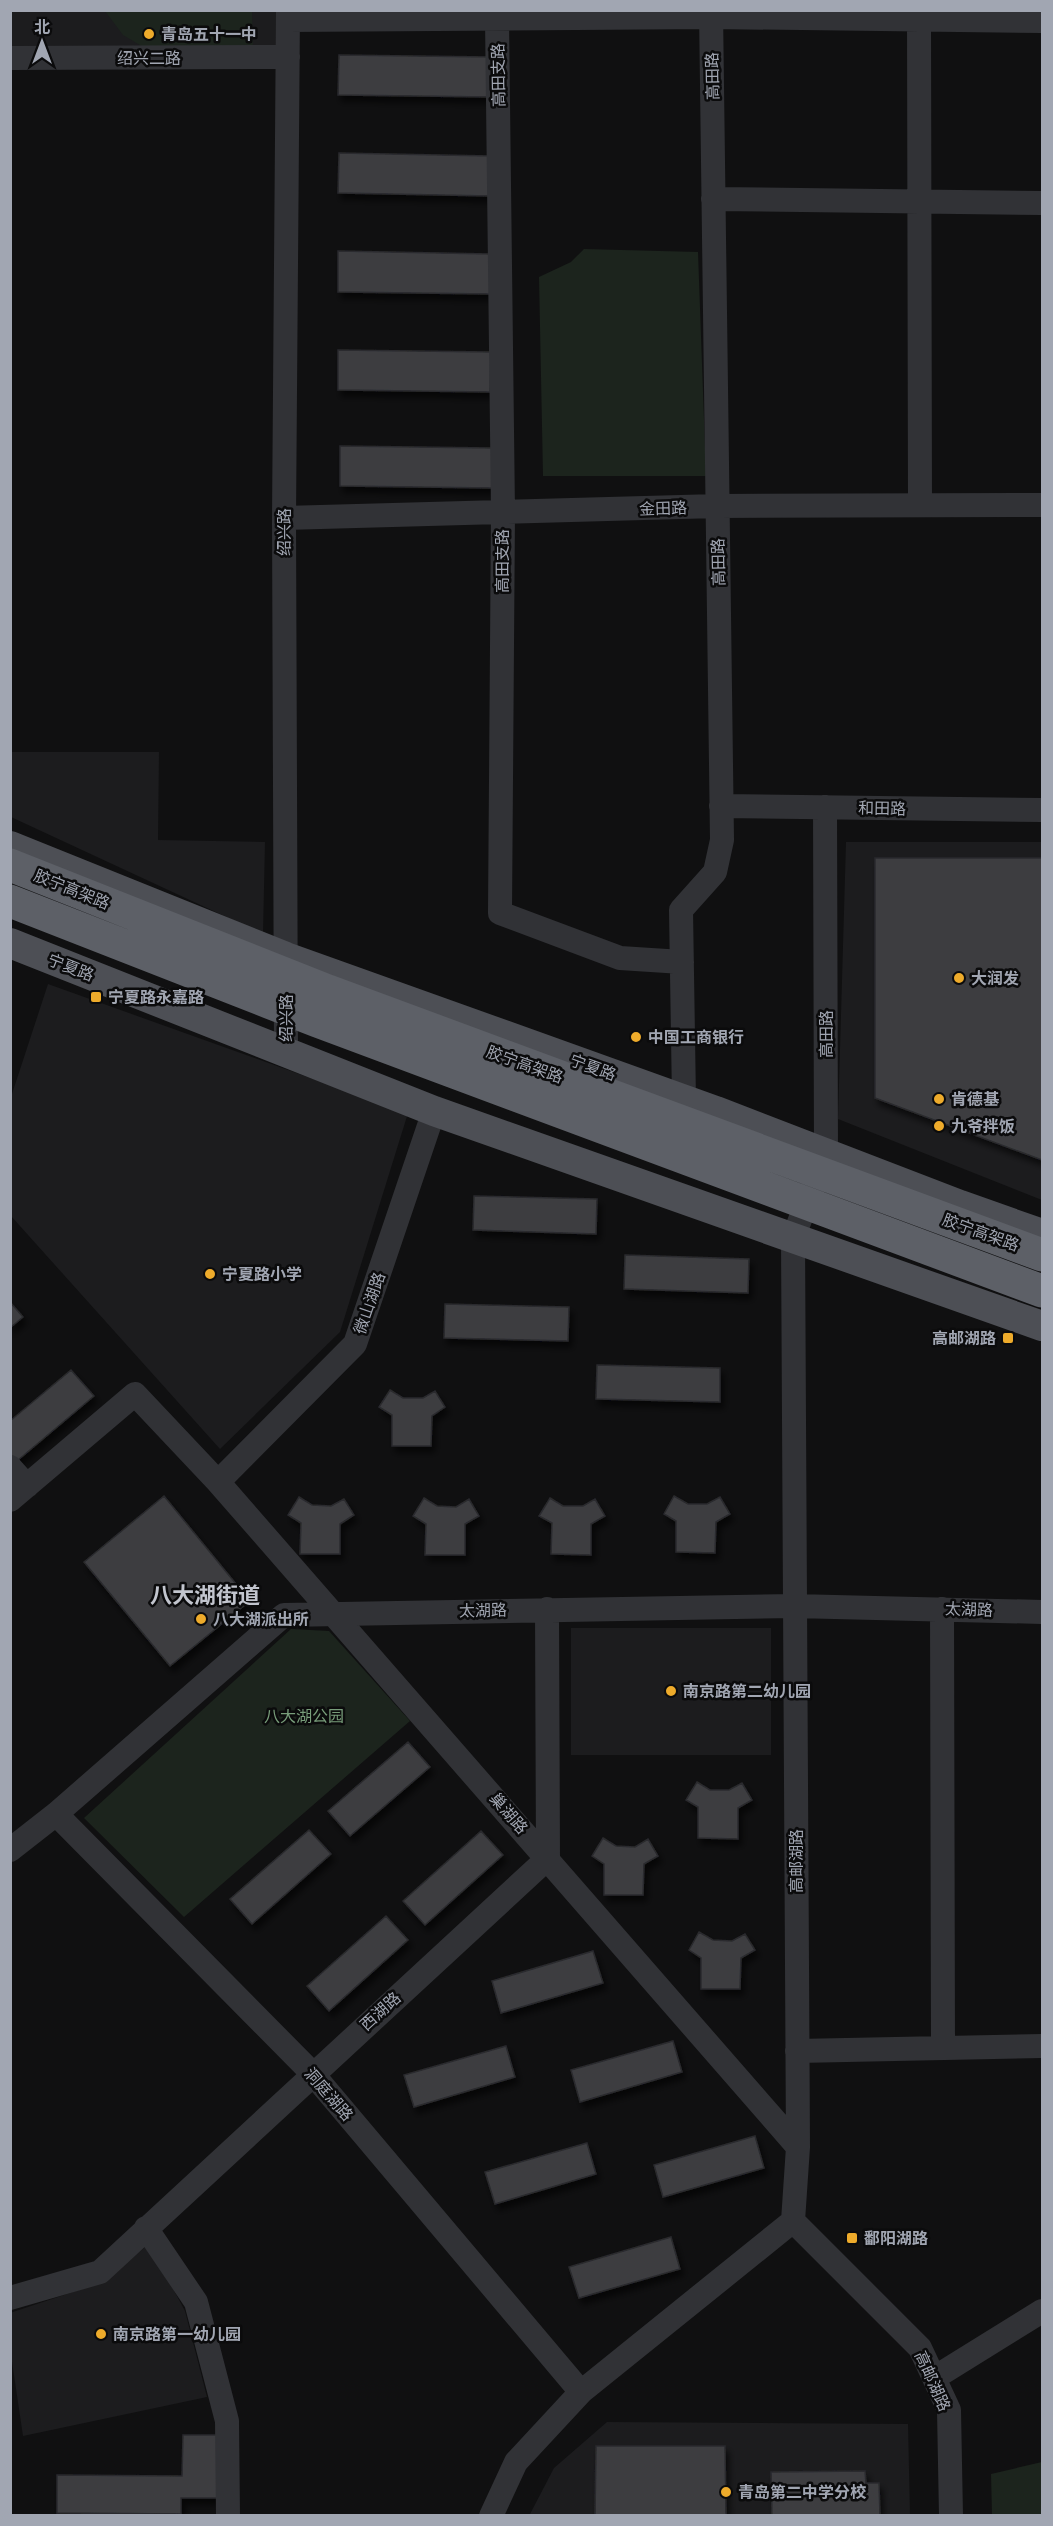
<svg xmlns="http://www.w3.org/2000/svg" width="1053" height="2526" font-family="'Varela Round','Noto Sans SC',sans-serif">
<defs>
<filter id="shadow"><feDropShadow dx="3.5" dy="6" stdDeviation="3" flood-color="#0009"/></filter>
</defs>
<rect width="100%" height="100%" fill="#101011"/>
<path fill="#1c1c1e" d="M10,11H288V57L11,58Z
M11,752H159L158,840L265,842L263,934L11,817Z
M846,842H1042V1200L838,1119Z
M48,984L408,1113L340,1332L220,1449L11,1216V1097Z
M571,1628H771V1755H571Z
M149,2244L185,2311L207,2397L23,2436L11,2355L10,2313L100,2283Z
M607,2422L908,2424L910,2515L529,2516L554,2468Z"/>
<path fill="#1c241d" d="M105,11H252L253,47L145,48L123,35Z
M584,249L698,252L706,476H543L539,277L571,262Z
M291,1629L329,1631L410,1721L184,1917L84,1818Z
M1042,2462V2515H992L991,2474Z"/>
<path fill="#3c3d41" stroke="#2a2a2d" stroke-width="1.5" filter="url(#shadow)" d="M339,55L492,57L491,97L338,95Z
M339,153L492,156L491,196L338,193Z
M338,251L491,254L490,294L338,292Z
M338,350L491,352L490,392L338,390Z
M340,446L493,448L492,488L340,486Z
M875,858H1042V1160L875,1098Z
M474,1196L597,1199L596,1234L473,1230Z
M625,1255L749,1259L748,1293L624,1289Z
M10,1302L23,1317L10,1328Z
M445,1304L569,1307L568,1341L444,1338Z
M597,1365L720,1368V1402L596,1399Z
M71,1370L94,1396L11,1466L10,1421Z
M390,1390L403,1398H423L435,1391L445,1407L432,1416L431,1446H392V1415L379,1407Z
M164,1496L250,1601L170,1666L84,1562Z
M674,1496L688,1504H707L720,1497L730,1514L716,1522L715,1553L676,1552V1521L664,1514Z
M299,1497L312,1505L331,1506L344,1499L354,1515L340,1524V1554H300L301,1523L288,1515Z
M424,1498L437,1506L456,1507L469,1499L479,1516L465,1524V1555H425L426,1524L413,1516Z
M550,1498L563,1506H583L595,1499L605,1516L591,1524V1555L551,1554L552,1523L539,1516Z
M408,1742L430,1767L350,1836L328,1811Z
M697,1782L710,1790H729L742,1783L752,1800L738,1808V1839L698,1838V1807L686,1800Z
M309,1830L331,1854L252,1924L230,1899Z
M481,1831L503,1855L425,1925L403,1901Z
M603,1838L616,1846L635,1847L648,1839L658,1856L644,1864L643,1895H604V1864L592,1856Z
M386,1916L408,1940L329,2011L307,1986Z
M699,1932L713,1940L732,1941L745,1934L755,1950L741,1958L740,1989H701V1958L689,1950Z
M593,1951L603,1983L501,2013L492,1981Z
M673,2041L682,2072L580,2102L571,2070Z
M506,2046L515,2077L414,2107L404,2075Z
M755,2136L764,2168L663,2197L654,2165Z
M587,2143L596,2174L495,2204L485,2172Z
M671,2237L680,2269L579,2298L569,2267Z
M183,2435H222L221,2498H181V2514L57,2513V2475L182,2476Z
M596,2446H725L726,2516H595Z
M865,2471L866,2483H879L880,2516H772L771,2472Z"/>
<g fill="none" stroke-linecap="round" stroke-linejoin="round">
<path stroke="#313236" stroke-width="24" d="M497,19L503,512L500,913L620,958L682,962
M919,19L920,505
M288,20L711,17L1042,21
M10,58L288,57
M713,199L1042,203
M284,518L717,506L1042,505
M721,806L1042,810
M825,807L826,1153L793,1238L798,2147L793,2221L920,2348L949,2410L951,2516
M286,1053L284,518L288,10
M684,1100L681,910L715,872L722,840L711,10
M10,1467L27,1486
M218,1482L355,1344L434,1111
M10,1500L135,1394L218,1482L798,2147
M942,1609L943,2047
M56,1814L312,2073L581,2392
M10,1850L56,1814L284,1615L794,1606L1042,1612
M797,2051L1042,2046
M146,2228L196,2302L227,2421L228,2516
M10,2298L100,2272L548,1858L547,1609
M934,2378L1042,2311
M491,2516L516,2462L581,2392L793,2221"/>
<path stroke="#4d4f55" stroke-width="30" d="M10,846L286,957L716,1111L960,1205L1042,1234
M10,943L434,1111L1042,1326"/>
<path stroke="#5d6067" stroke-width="33" d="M10,865L328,991L1042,1255
M10,901L317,1021L1042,1291"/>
</g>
<g fill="#eeab2b" stroke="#0b0b0c" stroke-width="2">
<circle cx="149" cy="34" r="6"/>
<circle cx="959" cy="978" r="6"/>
<rect x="90" y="991" width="12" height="12" rx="3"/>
<circle cx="636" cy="1037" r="6"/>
<circle cx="939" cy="1099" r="6"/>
<circle cx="939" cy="1126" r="6"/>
<circle cx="210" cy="1274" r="6"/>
<rect x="1002" y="1332" width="12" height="12" rx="3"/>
<circle cx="201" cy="1619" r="6"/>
<circle cx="671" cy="1691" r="6"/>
<rect x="846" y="2232" width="12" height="12" rx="3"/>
<circle cx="101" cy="2334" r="6"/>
<circle cx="726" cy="2492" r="6"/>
</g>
<g text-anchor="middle" stroke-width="5" stroke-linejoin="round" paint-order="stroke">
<g font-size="16" font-weight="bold" fill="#a1a6b2" stroke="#0b0b0c" text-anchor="start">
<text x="161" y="40">青岛五十一中</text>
<text x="971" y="984">大润发</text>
<text x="108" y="1003">宁夏路永嘉路</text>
<text x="648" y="1043">中国工商银行</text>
<text x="951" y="1105">肯德基</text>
<text x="951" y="1132">九爷拌饭</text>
<text x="222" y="1280">宁夏路小学</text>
<text x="996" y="1344" text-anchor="end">高邮湖路</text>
<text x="213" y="1625">八大湖派出所</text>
<text x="683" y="1697">南京路第二幼儿园</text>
<text x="864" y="2244">鄱阳湖路</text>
<text x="113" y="2340">南京路第一幼儿园</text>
<text x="738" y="2498">青岛第二中学分校</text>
</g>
<g font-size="16" fill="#a1a6b2" stroke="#0b0b0c">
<text x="149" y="64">绍兴二路</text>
<text transform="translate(498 75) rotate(-91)" y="6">高田支路</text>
<text transform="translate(712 76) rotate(-91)" y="6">高田路</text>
<text transform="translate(663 508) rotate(-2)" y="6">金田路</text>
<text transform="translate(284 532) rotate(-90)" y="6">绍兴路</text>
<text transform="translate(502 561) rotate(-90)" y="6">高田支路</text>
<text transform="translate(718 562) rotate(-91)" y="6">高田路</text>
<text transform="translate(882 808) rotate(1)" y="6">和田路</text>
<text transform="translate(72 889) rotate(22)" y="6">胶宁高架路</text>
<text transform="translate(71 967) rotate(21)" y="6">宁夏路</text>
<text transform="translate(286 1018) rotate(-90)" y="6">绍兴路</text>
<text transform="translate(826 1034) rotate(-90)" y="6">高田路</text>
<text transform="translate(525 1064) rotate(20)" y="6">胶宁高架路</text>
<text transform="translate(593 1067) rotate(20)" y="6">宁夏路</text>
<text transform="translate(981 1232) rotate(20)" y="6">胶宁高架路</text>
<text transform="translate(369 1303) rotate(-71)" y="6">微山湖路</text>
<text transform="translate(969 1609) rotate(2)" y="6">太湖路</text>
<text transform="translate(483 1610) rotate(-1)" y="6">太湖路</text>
<text transform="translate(509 1813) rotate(49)" y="6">巢湖路</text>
<text transform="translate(796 1861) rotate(-90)" y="6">高邮湖路</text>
<text transform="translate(380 2011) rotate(-42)" y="6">西湖路</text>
<text transform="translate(329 2094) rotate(49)" y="6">洞庭湖路</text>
<text transform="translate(933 2381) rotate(66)" y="6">高邮湖路</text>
</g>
<g font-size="16" fill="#789d7a" stroke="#0b0b0c">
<text x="304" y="1722">八大湖公园</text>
</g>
<g font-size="22" font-weight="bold" fill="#c2c5ce" stroke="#0b0b0c">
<text x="205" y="1603">八大湖街道</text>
</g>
</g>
<rect width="1053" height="2526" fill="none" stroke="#a1a6b2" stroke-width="24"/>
<g transform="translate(42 42)" stroke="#0b0b0c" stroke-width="4.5" paint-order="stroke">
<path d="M0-4.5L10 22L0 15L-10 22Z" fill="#a1a6b2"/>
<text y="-9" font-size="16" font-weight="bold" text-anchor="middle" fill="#a1a6b2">北</text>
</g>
</svg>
